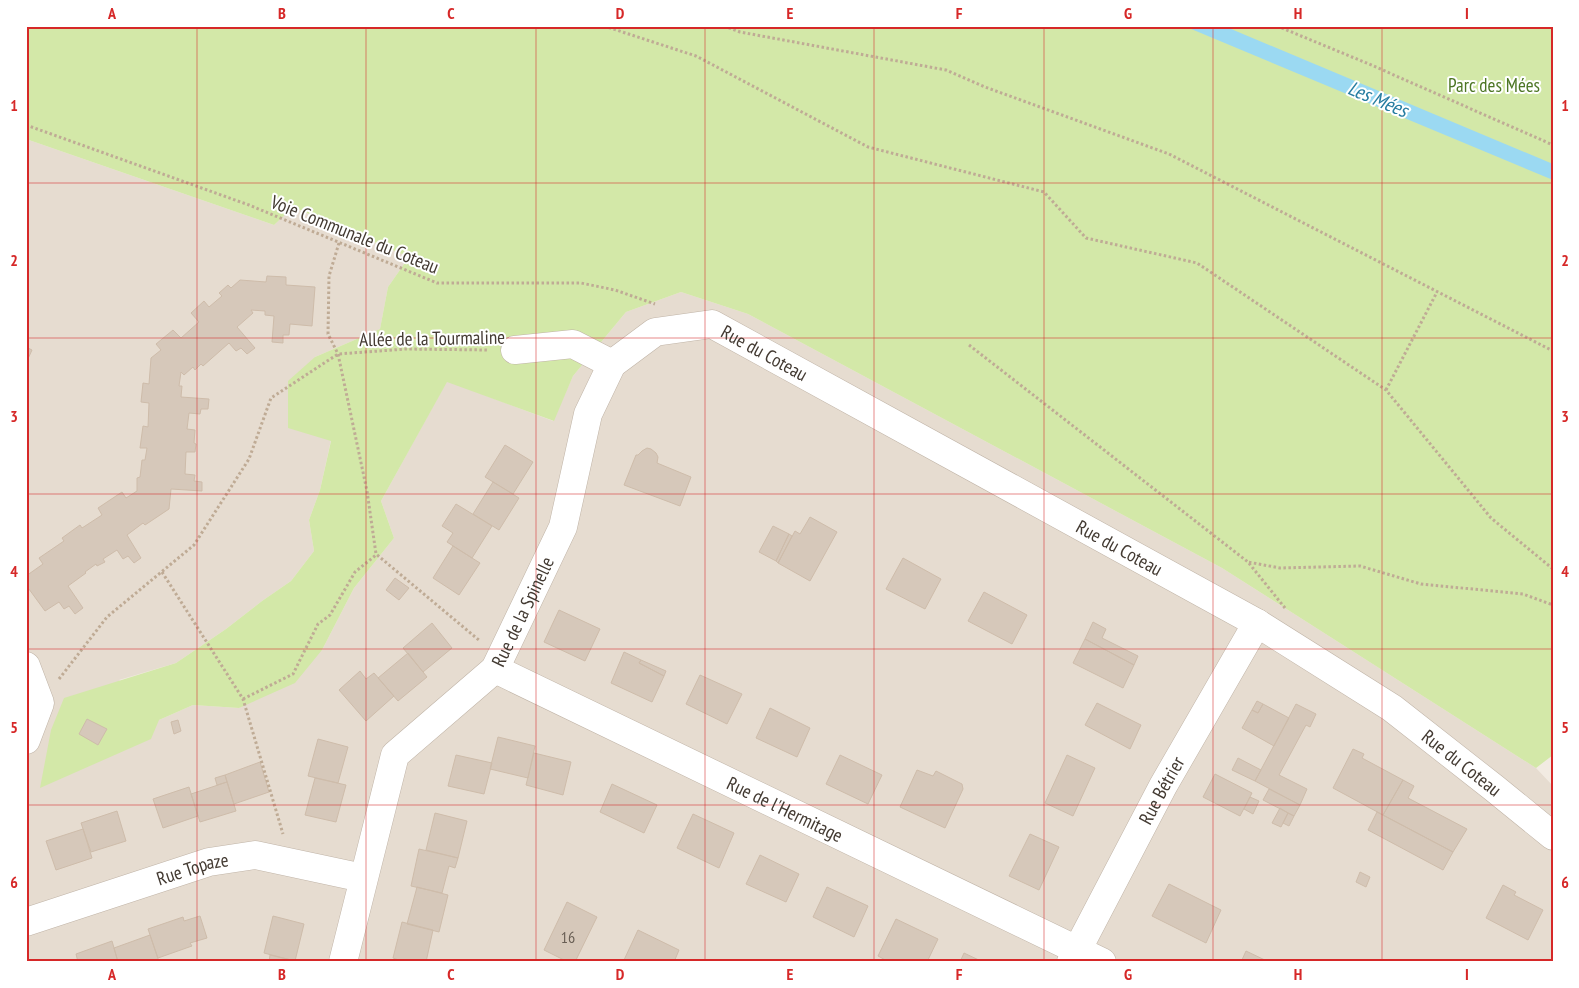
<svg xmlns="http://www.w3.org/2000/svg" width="1579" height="988" font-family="'PT Sans Narrow',sans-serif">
<rect width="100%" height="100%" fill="#f2ebe2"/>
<path fill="#e6dcd0" d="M26,139L274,225L292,207L409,257L388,287L380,329L315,357L331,440L320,490L309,520L314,551L291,581L262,601L226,629L176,663L119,680L159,720L193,705L239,708L322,650L354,588L394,538L381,501L447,381L553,421L573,376L626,312L681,292L748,314L1222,568L1536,768L1553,786V962H26Z"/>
<path fill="#d3e8a8" d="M26,26H1553V755L1536,768L1222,568L748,314L681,292L626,312L573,376L554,421L447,382L381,501L394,538L354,588L322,650L295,683L239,708L193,705L159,720L151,739L40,788L51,730L64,698L176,663L226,629L262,601L291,581L314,551L309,520L320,490L331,441L288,428V381L315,357L380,329L388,287L409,257L293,207L274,225L26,139Z"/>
<path fill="#9bd9f2" d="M1184,26H1224L1553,164V180Z"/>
<path fill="#d6c8ba" stroke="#cebcaa" d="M267,276L286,277V285L315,287L312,326L290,324L289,335H283V343L272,342L274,316L265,315V311L251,310L253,313L237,327L255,348L247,354L241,348L236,351L229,343L203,366L201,364L195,370L193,367L184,375L181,372L179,386H182L181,397L209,399L208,409H201L200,414L189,413L187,429L195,430L194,443L196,444L195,452H186L185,474L195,475L194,481L202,482V491L171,489L169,509L145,525L143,523L127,535L141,558L134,563L128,556L123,559L117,550L103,559L105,562L97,566L96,564L85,572L86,573L68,586L83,608L75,614L69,606L64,609L59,602L45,611L26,585V576L43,564L39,558L64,541L62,538L80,525L82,528L102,515L98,508L122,492L126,498L137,491V478L140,477L142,460H145L147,448H140L143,426L148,427L149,403L141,402L143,383L149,384L151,358L161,350L156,344L173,330L181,338L199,322L191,313L204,301L209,307L222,296L219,293L228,285L231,288L240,280L266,282Z
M26,347L32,350L26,363Z
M505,445L533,462L513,494L485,477Z
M647,448L651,449L656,453L658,457L657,463L691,477L680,506L624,485L636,455H638L642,451Z
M493,482L519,498L499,530L473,514Z
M456,504L492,526L472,558L447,542L453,533L442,526Z
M810,517L837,532L810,581L778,563L795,531L800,534Z
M773,526L789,534L776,561L759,552Z
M789,534L792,536L778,563L776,561Z
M453,546L480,563L459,595L433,578Z
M903,558L941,579L925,609L886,589Z
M395,578L409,588L399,600L386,590Z
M984,592L1027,615L1012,644L968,621Z
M559,610L600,629L585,661L544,642Z
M1093,622L1106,629L1102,638L1138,656L1134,665L1085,639Z
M432,623L452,648L423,672L403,648Z
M1085,639L1134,665L1123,688L1073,663Z
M624,652L641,660L639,663L664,676L652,702L611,683Z
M408,653L427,677L398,701L378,678Z
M641,660L666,671L664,676L639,663Z
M360,671L366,679L374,673L394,696L366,721L339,690Z
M700,675L742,694L727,724L686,704Z
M1257,701L1263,704L1258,713L1252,710Z
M1097,703L1141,725L1130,749L1085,725Z
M1263,704L1289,718L1274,746L1242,728L1252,710L1258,713Z
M1296,704L1316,714L1310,727L1306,725L1279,775L1307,789L1300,805L1255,781Z
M770,708L810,728L797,757L756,738Z
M87,719L107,729L98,745L79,734Z
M178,720L181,731L174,734L171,722Z
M498,737L535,746L528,778L490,769Z
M318,739L348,747L338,783L308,776Z
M1353,749L1364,754L1362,758L1403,780L1383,815L1333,788Z
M534,753L571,762L563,795L526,785Z
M456,755L492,763L484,794L448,786Z
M840,755L882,775L868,804L826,784Z
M1067,755L1095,768L1073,816L1045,803Z
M1238,758L1261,770L1255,781L1232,770Z
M260,762L269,792L234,804L225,775Z
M917,770L933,776L936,771L962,784L963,789L945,828L900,807Z
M1215,774L1252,793L1240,816L1203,797Z
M225,775L227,782L217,785L215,778Z
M315,778L346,785L336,822L305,815Z
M1403,780L1414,786L1408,798L1467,829L1453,852L1383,815Z
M227,782L236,811L200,822L191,794Z
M612,784L657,805L644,833L600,812Z
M189,787L198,816L163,828L153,799Z
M1269,789L1300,805L1294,816L1263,800Z
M1250,797L1259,801L1253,814L1244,809Z
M1280,808L1288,813L1281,827L1272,823Z
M117,811L126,841L91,852L81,823Z
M1377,812L1453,852L1443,870L1368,830Z
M435,813L467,821L458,858L426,850Z
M1288,813L1294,816L1289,826L1283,823Z
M693,814L734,833L719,868L677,848Z
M83,829L92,858L56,870L46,841Z
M1030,834L1059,847L1039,890L1009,876Z
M419,849L458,858L455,868L449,866L442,893L411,886Z
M760,855L799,874L786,902L746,884Z
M1360,872L1370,877L1366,887L1356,882Z
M1169,884L1221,910L1206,943L1152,916Z
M1503,885L1516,892L1514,895L1543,910L1528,940L1486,918Z
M417,887L448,895L439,932L407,924Z
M827,887L868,906L854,937L813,917Z
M567,902L597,917L575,962H568L544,950Z
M200,916L207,938L190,943L192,946L158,958L148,929L183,917L184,921Z
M273,916L304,924L295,961L264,953Z
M896,919L938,939L927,962H889L878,956Z
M402,922L433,930L426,962H399V960L393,958Z
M638,930L679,950L674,962H628L624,960Z
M150,935L159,962H118L114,948Z
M112,941L118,962H78L76,954Z
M1246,951L1269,962H1241Z
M964,953L983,962H960Z
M270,955L295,961L299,962H269Z"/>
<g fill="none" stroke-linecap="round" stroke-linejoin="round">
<g stroke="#c0b4a7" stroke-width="29">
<g id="minor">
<path d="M515,350L573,344L612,364"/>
<path d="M26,666L40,703L26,740"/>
<path id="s1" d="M495,669L1102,962"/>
<path id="s2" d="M26,922L209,862L255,855L363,878"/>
<path id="s3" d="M343,962L395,755L495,669L563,527L588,414L612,364L655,332L712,324L1257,623L1392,708L1494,788L1553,836"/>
<path id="s4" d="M1071,962L1163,786L1257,623"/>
</g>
</g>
<path stroke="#bfab95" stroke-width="3" stroke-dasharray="2.5 2.5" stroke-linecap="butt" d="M604,26L696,56L868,147L1044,192L1086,238L1197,263L1386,390L1491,518L1553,569
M724,26L740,32L946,70L985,87L1169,154L1553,351
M1277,26L1369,64L1553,145
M26,125L249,205L437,283H581L615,290L655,304
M339,243L329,276L328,334L338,354L367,491L376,554L480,641
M969,345L1248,562
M1386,390L1437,292
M162,572L243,699L283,834
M1285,608L1248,562L1280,568L1360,566L1421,584L1523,594L1553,605
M59,679L107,617L194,545L249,459L271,398L338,354L406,349L488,350
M243,699L293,674L318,624L330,615L355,572L376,555"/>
<use href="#minor" stroke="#fff" stroke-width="28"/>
</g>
<path fill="none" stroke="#d62828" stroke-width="1" stroke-opacity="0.55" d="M197,26V962M366,26V962M536,26V962M705,26V962M874,26V962M1044,26V962M1213,26V962M1382,26V962M26,183H1553M26,338H1553M26,494H1553M26,649H1553M26,805H1553"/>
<g text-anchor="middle" stroke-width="4" stroke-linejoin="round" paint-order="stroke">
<g font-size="16" fill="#685e54">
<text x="568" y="943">16</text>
</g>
<g font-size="19" fill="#4d7625" stroke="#fff">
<text x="1494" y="92">Parc des Mées</text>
</g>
<g font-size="19" fill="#433a32" stroke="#fff">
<text transform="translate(355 234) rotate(22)" y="7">Voie Communale du Coteau</text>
<text transform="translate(432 338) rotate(-1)" y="7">Allée de la Tourmaline</text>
<text dy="7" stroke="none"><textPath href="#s3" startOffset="845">Rue du Coteau</textPath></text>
<text dy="7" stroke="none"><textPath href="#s3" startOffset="1250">Rue du Coteau</textPath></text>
<text dy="7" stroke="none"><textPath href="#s3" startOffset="409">Rue de la Spinelle</textPath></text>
<text dy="7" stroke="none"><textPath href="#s3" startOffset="1655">Rue du Coteau</textPath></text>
<text dy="7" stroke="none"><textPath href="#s4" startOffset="194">Rue Bétrier</textPath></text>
<text dy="7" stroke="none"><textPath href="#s1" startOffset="322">Rue de l'Hermitage</textPath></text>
<text dy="7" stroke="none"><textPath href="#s2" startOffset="175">Rue Topaze</textPath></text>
</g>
<g font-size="20" font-style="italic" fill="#277da1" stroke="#fff">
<text transform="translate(1378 99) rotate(23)" y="7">Les Mées</text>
</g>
</g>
<rect width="1579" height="988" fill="none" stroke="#ffffff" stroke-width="55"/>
<rect x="28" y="28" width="1524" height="932" fill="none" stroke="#d62828" stroke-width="2"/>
<g font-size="16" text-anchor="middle" font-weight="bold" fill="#d62828">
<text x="112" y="19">A</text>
<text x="282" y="19">B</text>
<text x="451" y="19">C</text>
<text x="620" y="19">D</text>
<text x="790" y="19">E</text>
<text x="959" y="19">F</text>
<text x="1128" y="19">G</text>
<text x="1298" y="19">H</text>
<text x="1467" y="19">I</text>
<text x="14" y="111">1</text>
<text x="1565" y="111">1</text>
<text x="14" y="266">2</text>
<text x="1565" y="266">2</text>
<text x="14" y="422">3</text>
<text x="1565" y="422">3</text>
<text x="14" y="577">4</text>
<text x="1565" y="577">4</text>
<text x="14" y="733">5</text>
<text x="1565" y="733">5</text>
<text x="14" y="888">6</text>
<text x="1565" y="888">6</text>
<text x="112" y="980">A</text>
<text x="282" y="980">B</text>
<text x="451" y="980">C</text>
<text x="620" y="980">D</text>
<text x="790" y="980">E</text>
<text x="959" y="980">F</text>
<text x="1128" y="980">G</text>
<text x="1298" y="980">H</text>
<text x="1467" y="980">I</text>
</g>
</svg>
